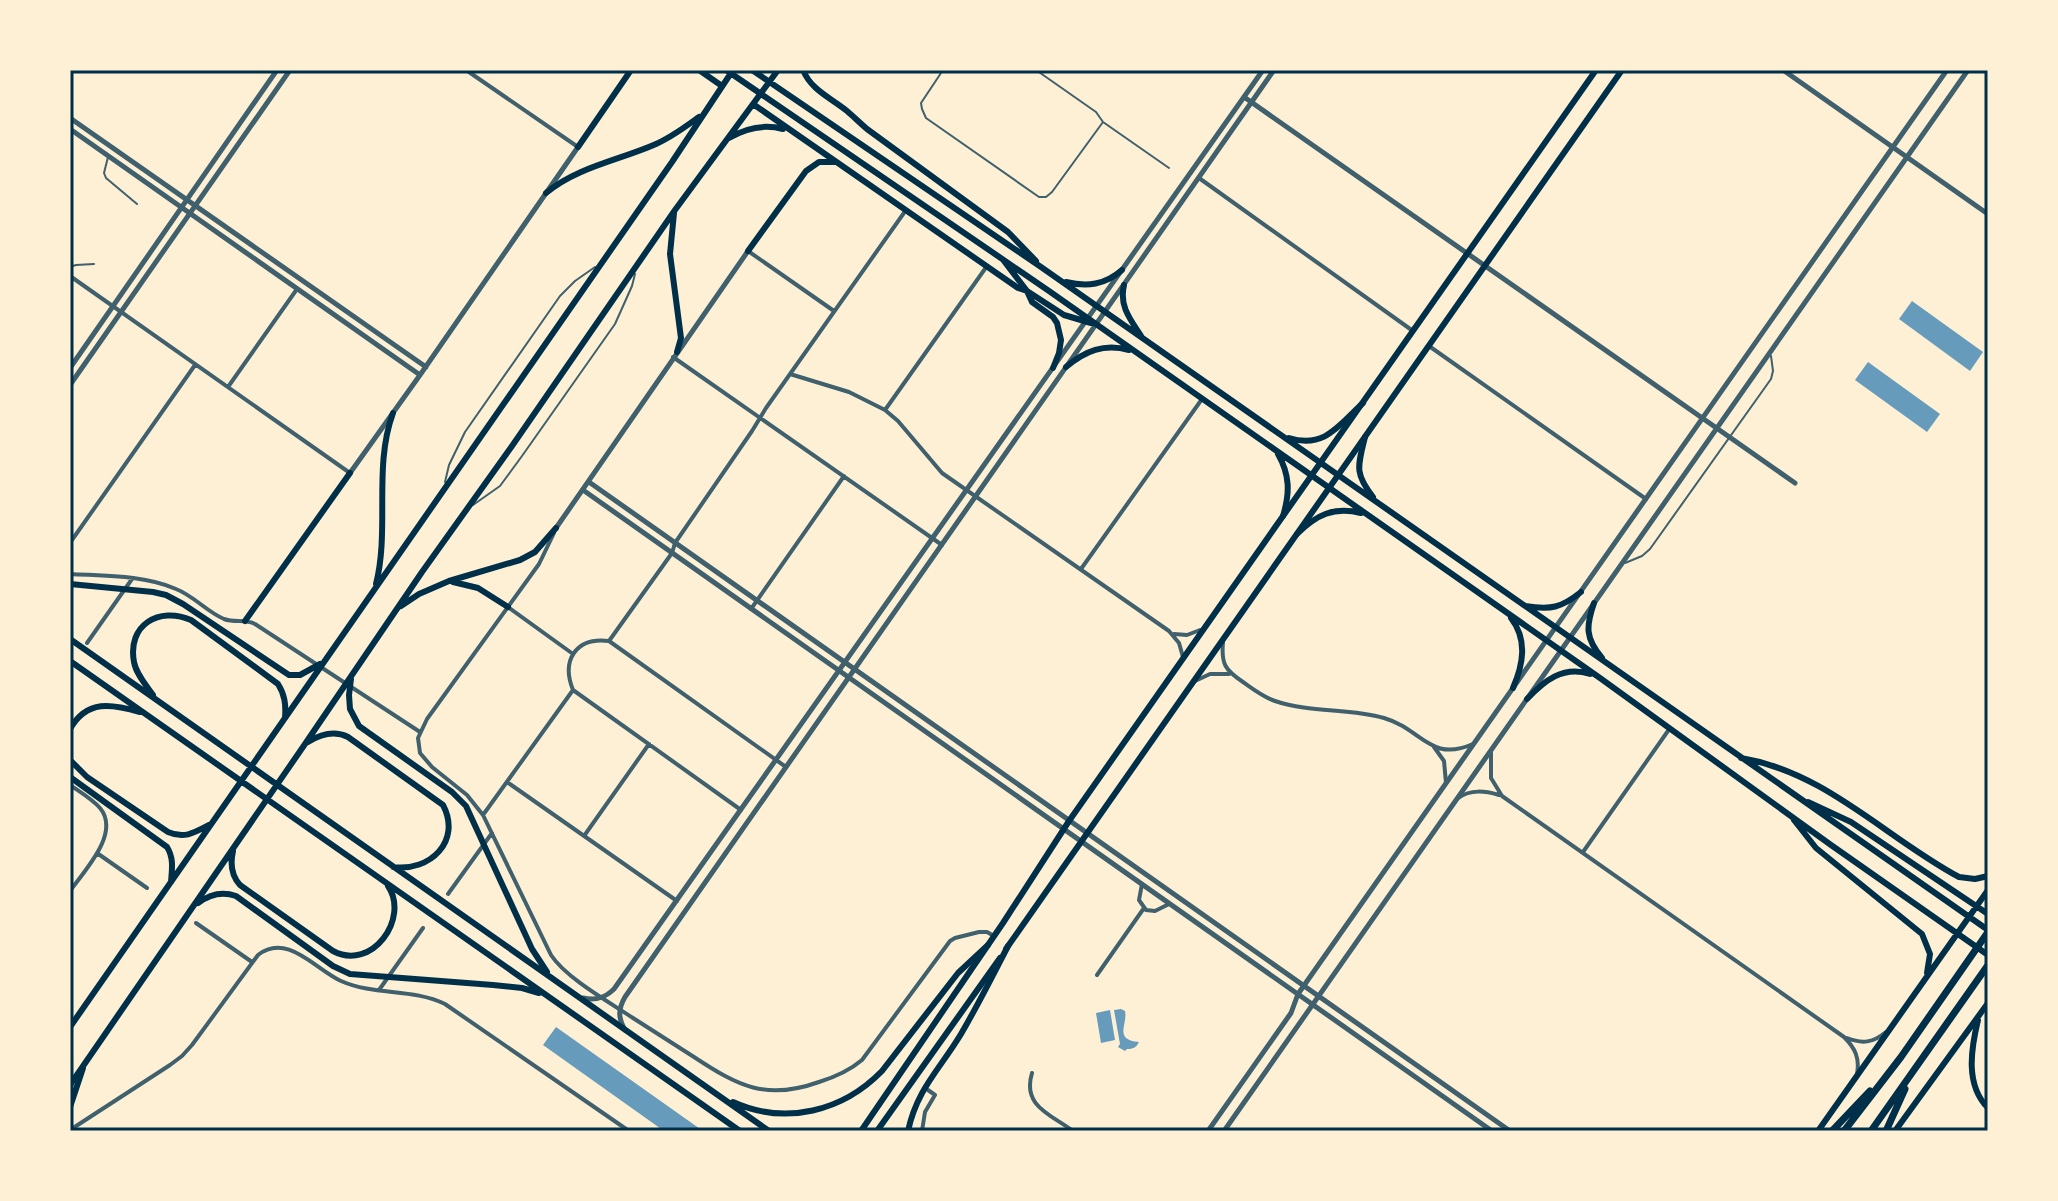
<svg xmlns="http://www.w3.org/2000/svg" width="2058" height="1201" font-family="'Source Serif 4',serif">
<rect width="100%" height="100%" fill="#fdf0d5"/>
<path fill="#669bbc" d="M1912,301L1983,352L1970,371L1899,319Z
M1868,362L1940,414L1927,432L1855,380Z
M1121,1009L1125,1011C1128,1024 1113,1040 1139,1042C1136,1048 1133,1049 1127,1049L1125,1051L1118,1047L1120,1044L1114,1010Z
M1110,1010L1115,1040L1101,1043L1096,1013Z
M556,1027L703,1131H664L543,1045Z"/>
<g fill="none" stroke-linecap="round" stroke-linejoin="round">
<path stroke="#3f606c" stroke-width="2" d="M943,70L921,103L922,109L926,118L1039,197H1046L1052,192L1103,122
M1036,70L1096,112L1103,122L1169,168
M108,157L104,173L106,178L137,204
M70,267L76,265L94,264
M445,482L449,465L465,432L560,296L575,281L595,267
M473,505L500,486L522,456L615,324L632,286L635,274
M1625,563L1642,556L1650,549L1771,379L1773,371L1771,356"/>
<path stroke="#3f606c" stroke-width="4" d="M466,70L578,147
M1199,178L1413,331
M748,251L834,311
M70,276L350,473
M1429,346L1646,499
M673,357L942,545
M790,374L849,392L885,410L898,421L942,473L1169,631L1179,643L1183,657
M228,387L297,289
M885,410L987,266
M554,533L539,564L427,719L418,738L420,753L432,767L467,795L483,815L551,955C566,978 609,1002 633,1018C653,1031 674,1044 694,1057C738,1086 766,1101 819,1082C835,1077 849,1071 862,1060L950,941L955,938L979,932H987L994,936
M72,540L195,365
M1081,569L1202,399
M70,574C104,576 144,575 176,589C194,596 207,612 224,619C235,623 245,619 255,624L420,732
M508,607L573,654
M751,609L844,476
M1174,634L1187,635L1200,630
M609,641L672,553L675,543L752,431L766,408L906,210
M1223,642C1221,664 1225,670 1243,682C1253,689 1263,697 1275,701C1310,713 1349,708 1384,718C1422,729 1430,763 1473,744
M87,643L132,579
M1195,681L1210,674H1229
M1434,747L1444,761L1446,783
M1491,752V778L1502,796L1844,1037C1855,1048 1860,1058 1857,1074
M507,782L677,901
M70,785C80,792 92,799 100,808C121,833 84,871 70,891
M1458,798C1471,789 1485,791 1499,795
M741,810L573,690C561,660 576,637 609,641L786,767
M483,815L573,690
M584,836L649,744
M1583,852L1670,728
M97,853L147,888
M1142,884L1139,900L1146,910L1155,911L1169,904
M448,894L492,833
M196,923L252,962
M1097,975L1144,908
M379,990L423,928
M1847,1038C1862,1044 1873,1043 1886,1032
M1032,1073C1022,1106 1050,1114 1073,1131
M70,1130L170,1065L182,1056L192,1045L258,955C287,932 316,970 341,981C375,996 412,988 445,1004L629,1131
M922,1131L925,1112L935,1095L928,1090"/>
<path stroke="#3f606c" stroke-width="5" d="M1783,70L1985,212
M1244,97L1795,483
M70,118L426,367
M70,129L420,375
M70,368L277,70
M70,385L290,70
M350,473L420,375L578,147
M589,482L1510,1131
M583,490L1492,1131
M556,528L748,251
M583,998C596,1001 605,998 614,989L1263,70
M625,1030C618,1018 618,1009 625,997L1274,70
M1208,1131L1291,1013L1298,994L1947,70
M1224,1131L1968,70"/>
<path stroke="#003049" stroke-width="6" d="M1006,949L1622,70
M70,1107L83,1068
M861,1131L1003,923L1069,821L1596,70
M877,1131L1000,958"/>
<path stroke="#003049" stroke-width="6" d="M699,70L722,86
M726,70L1049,291L1600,678L1831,845L1988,955
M752,70L1041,267L1988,930
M803,70C811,90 831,98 847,111C854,117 860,123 867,129L1008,232L1036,261
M753,104L1018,288L1027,291L1064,315L1091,323
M729,138C746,128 764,124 783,129
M578,147L631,70
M546,193C577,167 620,160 656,144C672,137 685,127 699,117
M674,213L670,254L681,338L677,352
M748,251L806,171L819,162H836
M1004,261L1027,291L1032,302L1053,317L1057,323L1061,340L1059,353L1053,368
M1066,282C1087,287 1105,285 1122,270
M1124,285C1119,306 1130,319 1141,336
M1066,367C1085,351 1104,343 1129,350
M1365,437C1358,466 1354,473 1373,497
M1289,438C1325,449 1339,425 1363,403
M1278,454C1290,475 1290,493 1283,516
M1297,534C1316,515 1334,506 1361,513
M453,582L478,588L508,607
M70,584L153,592L166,595L183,604L289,675H300L320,664
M376,584C390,529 373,467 393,413
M1594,603C1586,626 1585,638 1602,658
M401,606L419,594L449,581L520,560L535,552L556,528
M1525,606C1551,610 1561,608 1581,592
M1511,618C1528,640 1523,665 1513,688
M245,621L350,473
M70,639L769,1131
M70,661L740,1131
M351,679L349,695L350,709L359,726L452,792L466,806L532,949L547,972
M153,695C146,685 136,674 134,662C127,625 159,606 191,620L278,684C285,695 286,705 285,718
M1527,699C1544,681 1563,665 1590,674
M70,729C87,699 112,704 140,712
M308,742C321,734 334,730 348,737L443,805C462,841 430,872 393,867
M1741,758C1826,772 1886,838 1959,877L1975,879L1988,876
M70,760L87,777L168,832C184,839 194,833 209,825
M70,777L167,847C174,858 172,870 171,882
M1808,802L1851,822L1988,914
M1794,820L1816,848L1922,934L1930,954L1927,973
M233,851C230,864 231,875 240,885L333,951C372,972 410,918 388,886
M198,903C210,894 222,891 236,896L333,966L350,974L493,985L522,988L539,993
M1978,1020C1971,1049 1965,1085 1988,1108
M70,1027L672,162L733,70
M70,1085L305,744L422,572L512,446L675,210L778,70
M733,1102C786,1126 843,1111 882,1071L958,973L988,945
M908,1131C917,1089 940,1069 961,1034C978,1005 993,975 1008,946
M1818,1131L1988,890
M1895,1131L1988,1003"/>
<path stroke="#003049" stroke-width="7" d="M1832,1131L1870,1091
M1844,1131L1901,1057L1988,932
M1871,1131L1988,965
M1886,1131L1905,1089"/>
</g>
<rect width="2058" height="1201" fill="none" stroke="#fdf0d5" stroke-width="144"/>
<rect x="72" y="72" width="1914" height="1057" fill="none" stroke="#003049" stroke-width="3"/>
</svg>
